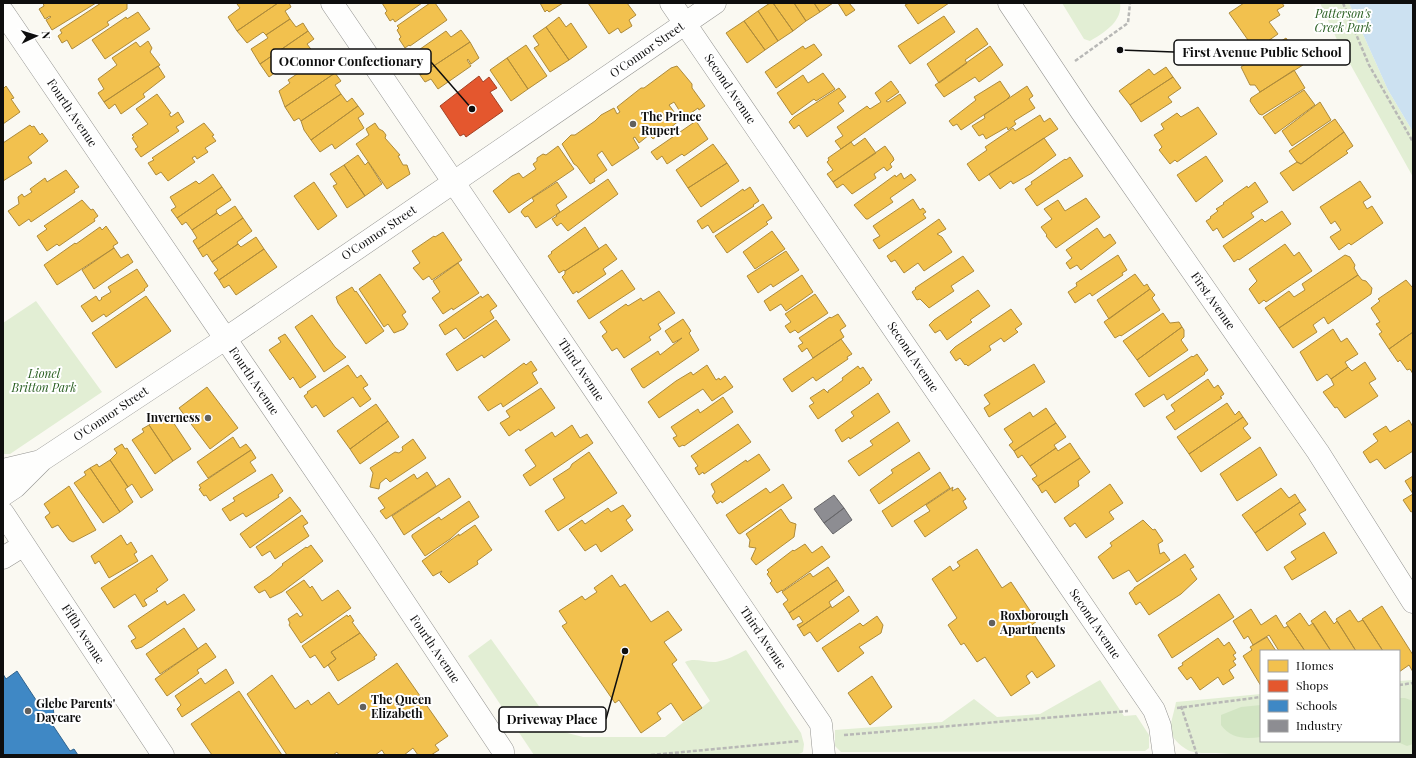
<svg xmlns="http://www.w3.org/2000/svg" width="1416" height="758" font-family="'Playfair Display',serif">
<rect width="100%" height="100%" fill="#faf9f2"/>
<path fill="#e2eed4" d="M1062,3H1120C1123,21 1104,33 1090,41L1084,39Z
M1320,3H1349L1388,90L1413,132V177L1339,44Z
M36,301L102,392L10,454H3V323Z
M491,639L556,730L583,737H665L710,701L685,662C695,657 705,663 716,662C727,660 736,655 746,650L801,733L804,744L803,752L797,755H534L468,656Z
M1100,680L1124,716L1136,715L1149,735V748L1145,751L841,752L835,746V730L942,722L974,699L997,717L1040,714Z
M1413,680V755C1347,755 1281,758 1216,753C1208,753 1193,754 1186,749C1163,734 1172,724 1176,702L1261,694V741H1399V681Z"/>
<path fill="#d2e5c3" d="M1399,698H1405L1413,701V744L1407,746L1395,741H1399Z
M1261,705V737C1245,739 1231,739 1221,725V715L1241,707Z"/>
<path fill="#cce1f1" d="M1349,3H1413V132L1388,90Z"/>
<path fill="#f2c14e" stroke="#ae8b3b" d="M96,3L52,30L46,20L51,17L50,16L45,19L39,9L44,6L43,3Z
M101,3H127V9L107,22L109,25L72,49L67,40L62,43L58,36L62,33L60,30Z
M239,3H278L237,31L228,17L240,8L237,4Z
M278,3H289L291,7L285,11L290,19L266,35L263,32L247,43L237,31Z
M382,3H422L395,22L393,19L390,21L385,13L387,11Z
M430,3H435L447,20L410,46L409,45L405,48L399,39L401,37L397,30L399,28L397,26Z
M540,3H563L549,12L547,10L545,12Z
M588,3H627L636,15L629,20L632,26L621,33L618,28L609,34Z
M770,3H773L793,31L778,41L758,11Z
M773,3H794L806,21L793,31Z
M794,3H814L820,12L806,21Z
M814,3H833L820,12Z
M838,3H849L855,10L846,16Z
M909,3H949L918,24L905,5Z
M1244,3H1282L1284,6L1277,10L1280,15L1269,22L1278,34L1255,50L1229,13Z
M758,11L778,41L765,50L744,21Z
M138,12L150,29L105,59L92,40L126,17L127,19Z
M944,16L955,32L910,64L898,46Z
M559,17L566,27L571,23L587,47L569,60L546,27Z
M290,19L296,27L303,23L308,31L260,64L251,49L268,38L266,35Z
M744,21L765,50L747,63L726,33Z
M546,27L569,60L550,72L534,48L539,45L533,36Z
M977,28L988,44L965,60L967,63L939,83L927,64Z
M461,30L470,42L420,75L414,67L419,64L413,54L446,31L451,37Z
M308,31L314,39L307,44L313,52L289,69L286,65L269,77L260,64Z
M1286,38L1303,65L1260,92L1255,85H1250L1241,67Z
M148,41L152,48L150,52L160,65L104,102L98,93L104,89L98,79L117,65L112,58L136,42L140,47Z
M470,42L479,58L471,64L468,59L467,60L471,66L438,89L431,79L425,82L420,75Z
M814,44L822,55L776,88L765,72L803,46L805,49Z
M526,45L547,76L528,89L507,58Z
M990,46L1003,65L979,82L975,77L944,97L935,85Z
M507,58L528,89L511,101L490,70Z
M318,60L324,69L330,65L335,73L285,107L279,91L290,83L288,80Z
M158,66L165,77L143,94L145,97L121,114L115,104L109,109L104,102Z
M677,66L692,84V88L705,106L699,110L698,108L684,118L674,102L669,105L680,120L665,132L661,133L653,139L649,135L639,143L635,137L633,138L639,148L612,166L602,151L597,155L607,170L594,179L595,181L590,184L577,166L574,164L562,144L571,135H575L595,121L601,115L614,108L617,114L620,112L617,107L641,88H644L671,68Z
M1166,67L1173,77L1130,105L1119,91L1149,69L1154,75Z
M1294,70L1305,88L1262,115L1259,114L1250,101L1251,98Z
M335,73L341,81L335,85L341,94L301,121L299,118L294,121L285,107Z
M823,73L835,89L816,101L814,99L792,115L777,93L803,75L808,83Z
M1173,77L1181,88L1168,97L1172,102L1141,122L1130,105Z
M891,81L899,92L886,101L888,102L900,94L906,103L841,149L835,141L843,136L837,127L867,106L870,109L881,102L875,93Z
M1000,81L1010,96L1006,100L961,130L957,124L953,126L949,121L976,100L974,97Z
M3,86L4,88L6,86L14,98L11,99L20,112L3,124Z
M1027,86L1033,96L1029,99L1035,108L1014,121L1016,124L1008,130L1007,127L986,139L983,134L979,136L972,126L985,118L984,115Z
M839,88L846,97L838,103L844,111L807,137L799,125L794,129L789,122L794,117Z
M1304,90L1315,105L1275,134L1263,117Z
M157,94L171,113L169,114L171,117L178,112L184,122L176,127L179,131L141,157L135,149L138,147L132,138L134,137L132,135L148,124L136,109Z
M341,94L347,102L352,98L358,106L311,140L304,130L301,121Z
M1320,102L1331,120L1292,146L1282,131Z
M358,106L364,114L358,118L364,128L335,149L332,144L320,152L311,140Z
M1198,107L1217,134L1177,162L1175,160L1170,164L1159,150L1162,147L1154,135L1164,129L1161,124L1177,113L1181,117Z
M1040,115L1044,122L1050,118L1058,129L979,181L967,164L987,150L985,147L1013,128L1015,131Z
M1335,119L1344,132L1301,164L1297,162L1289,151Z
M696,121L708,139L687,154L684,156L682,154L667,164L662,156L657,160L651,152Z
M204,123L214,135L212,136L216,141L205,148L208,152L197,159L195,156L192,158L195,162L168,181L161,172L156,175L148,163L154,160L152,158Z
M375,123L379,129L383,131L386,135L385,138L400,155L398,156L403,165H407L410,174L387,189L356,144L369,135L366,129Z
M30,125L32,127L34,126L40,135L42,133L48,141L28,157L32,163L3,181V143Z
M1344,132L1353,146L1346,151L1348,153L1293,191L1280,173L1297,162L1301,164Z
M865,138L876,153L833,182L827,174L833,170L827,162L829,160L828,158L851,142L854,146Z
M1044,138L1056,155L1032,173L1013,184L1011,181L1000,189L989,174Z
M713,144L727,163L688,188L676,170Z
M558,146L574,169L509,213L493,191L512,176L519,173L523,178L536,169L533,164L537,161V158L543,154L546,155Z
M885,146L893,157L894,160L890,164L892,167L887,171L884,167L874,174L876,178L852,194L843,184L837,188L833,182Z
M358,155L365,165L368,162L382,184L365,196L344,165Z
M1206,156L1223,181L1196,202L1177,175Z
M1070,157L1083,176L1037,206L1025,189L1032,184L1031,182L1065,159L1066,160Z
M727,163L739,181L701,207L688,188Z
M344,165L365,196L347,208L333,186L337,184L330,174Z
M66,170L79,187L74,190L75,192L31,222L29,219L19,226L8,211L19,204L18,197L22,194L24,197L32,192L30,189L45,178L47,182Z
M901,173L904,179L911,174L916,180L890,198L893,202L868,219H866L854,205L895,175L896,177Z
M213,174L222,187L177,218L171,210L176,207L170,197L196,181L199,184Z
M608,179L618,194L568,231L561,223L557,226L552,219L557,216L556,215Z
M1360,181L1371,197L1363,202L1367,209L1372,206L1383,223L1351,245L1349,243L1339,250L1330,237L1341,230L1335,221L1331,224L1320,207Z
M314,182L337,216L318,230L294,196Z
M557,182L567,197L556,205L560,212L536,228L528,216L525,217L521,212L523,209L534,201L532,198Z
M1255,182L1268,202L1251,213L1254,217L1223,238L1217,228L1213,231L1206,221L1211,218L1210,217L1218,211L1216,209L1224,204L1223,203L1247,186L1248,188Z
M222,187L231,200L216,210L217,213L192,230L186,222L182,225L177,218Z
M750,187L759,201L753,205L754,206L713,233L708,225L702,229L697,221L743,189L744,191Z
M1086,198L1100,217L1056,248L1046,236L1047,235L1041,227L1052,219L1044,209L1058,200L1065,211Z
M913,199L920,210L923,208L926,212L923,214L926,218L879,249L873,240L880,236L873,226Z
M82,200L91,210L93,209L98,216L94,219L95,221L59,246L57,244L47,251L37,236L47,229L44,226Z
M763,204L772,218L766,222L768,224L727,253L715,236Z
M235,206L243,218L198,249L193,241L197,238L192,230L217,213L220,216Z
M1282,211L1291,224L1239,260L1238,259L1234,262L1223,246L1262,219L1265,222Z
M243,218L252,231L237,242L238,244L212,262L207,254L203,257L198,249Z
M939,219L946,229L937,234L942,237L952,252L924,271L918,263L904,273L895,260L891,262L887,256Z
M106,226L118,243L113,246L114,248L57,285L44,265L75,243L76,244L100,227L102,230Z
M585,227L599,249L565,271L564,270L559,273L548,256L552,253L551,252Z
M1097,228L1104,238L1110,234L1116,243L1081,270L1077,265L1070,269L1066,263L1072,258L1066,250Z
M772,231L785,249L755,269L743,252Z
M443,232L462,260L432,280L429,276L423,280L413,268L420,263L412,251L434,236L435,237Z
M256,237L264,249L219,280L214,273L218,270L212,262L238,244L241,247Z
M606,244L617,259L603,269L606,274L578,293L577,291L573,294L562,277L565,274V271Z
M1285,244L1294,256L1299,252L1312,271L1266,302L1264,300L1259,304L1249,289L1257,281L1249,269Z
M114,248L121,258L128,254L133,262L94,289L82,270Z
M264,249L277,267L236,295L229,285L224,288L219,280Z
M786,251L799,270L773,287L771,284L758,293L747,276Z
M1118,255L1127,270L1122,273L1123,275L1092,296L1090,293L1075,303L1068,292L1077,286L1076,283Z
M1345,255L1350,257L1355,265L1354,268L1358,275L1279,328L1265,308L1289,291L1294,297L1305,290L1302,284Z
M963,256L974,271L951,286L954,291L929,308L920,299L917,300L912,292L916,289L915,288Z
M458,263L479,293L453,310L452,308L443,314L432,298L440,292L433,281Z
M137,269L148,286L144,289L145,290L106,317L104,314L92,322L81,306L96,296L99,301L102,299L101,298L111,292L108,287Z
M622,270L635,289L589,319L577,301Z
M380,274L406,312L402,315L408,324L404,329L394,333L388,324L384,327L359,289Z
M1135,274L1144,286L1147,284L1150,289L1109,319L1097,300Z
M802,275L813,292L786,311L781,304L770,311L764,301Z
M1358,275L1362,280L1366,281L1372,288L1371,294L1328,324L1324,317L1313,325L1317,332L1293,348L1279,328Z
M1406,280L1412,287L1413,286V332L1389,349L1379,334L1382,332L1376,324L1380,322L1371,308L1380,301L1378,299Z
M352,287L355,292L356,291L384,331L366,344L338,303L336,297Z
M1150,289L1155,295L1152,298L1160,310L1121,336L1120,335L1115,338L1104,322Z
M978,290L990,306L970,320L972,322L947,340L940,330L935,333L929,325L934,320Z
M659,291L675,313L658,324L661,329L649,337L651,340L624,358L617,348L612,351L602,336L607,332L600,322L626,304L628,306L641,298L643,301Z
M488,294L497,306L490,311L494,318L464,339L456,328L445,335L439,325L481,296L482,298Z
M815,294L828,313L798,333L795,330L790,333L785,326L791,322L785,314Z
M146,296L171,331L116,368L92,333Z
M1011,309L1022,324L1015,329L1018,332L1004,342L1001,338L989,346L991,350L968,366L966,364L965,365L960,358L956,361L950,352L955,347Z
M1163,313L1170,323L1179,322L1182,327L1137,360L1123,341Z
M838,314L846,326L840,330L844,337L813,358L807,348L802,352L798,346L803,343L799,338L830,317L831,318Z
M312,315L335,347L346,357L324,372L295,327Z
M683,319L691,331L689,333L699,350L644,388L642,387L631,369L658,351L660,355L682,338L673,343L665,331Z
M496,320L510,340L484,358L482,355L457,371L446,354Z
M1182,327L1184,330V337L1181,340L1188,350L1149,377L1137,360Z
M1333,329L1341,342L1347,338L1358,354L1345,362L1348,367L1331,379L1327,374L1317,381L1300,352Z
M1413,332V374L1410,369L1407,370L1400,360L1398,362L1389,349Z
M285,334L316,377L300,388L293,377L290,380L269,350L281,342L278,338Z
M841,339L852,354L847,357L848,359L816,381L813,377L792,392L783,379Z
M1197,354L1208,370L1204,373L1205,374L1167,400L1164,394L1144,407L1135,394L1192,356L1193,357Z
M531,361L537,370L532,373L538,383L503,407L501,403L488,411L478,397L524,363L526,365Z
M1365,362L1376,379L1369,383L1378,396L1345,418L1337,407L1335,408L1323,392L1334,385L1331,379L1348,367L1352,371Z
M1034,364L1045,382L989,417L984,408L990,404L984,395Z
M348,365L357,378L361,375L368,385L363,388L371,399L360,407L353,397L324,417L316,405L312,408L304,396L308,393L307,392Z
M707,365L716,380L719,378L720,380L725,376L733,387L712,401L703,389L659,418L648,402L676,381L691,372L693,375Z
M858,366L860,369L863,367L872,380L869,382L870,383L818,419L809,406L814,403L810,398L824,389L828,393V391L843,380L842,378Z
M1208,379L1214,388L1218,385L1224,394L1220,397L1222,398L1175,430L1166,417L1175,411L1171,405Z
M207,387L238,428L210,449L179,408Z
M541,388L555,408L520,431L519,429L509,436L500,423L510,417L506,411Z
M878,393L890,412L850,439L849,437L842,442L835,430L854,416L851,412Z
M723,397L733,412L684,446L683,445L679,447L673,438L677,436L671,427L698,409L700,413Z
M1227,403L1235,415L1239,411L1243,417L1189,454L1177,437Z
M376,404L388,421L350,449L337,431Z
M1046,408L1056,423L1014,451L1009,445L1013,442L1004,429L1030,412L1033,417Z
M169,416L191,449L173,461L149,425L155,420L158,423Z
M1243,417L1248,424L1243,428L1251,438L1201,472L1189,454Z
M1409,420L1413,427V451L1385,469L1377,459L1370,463L1363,452L1378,441L1373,434L1386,426L1390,432Z
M388,421L399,437L360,464L350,449Z
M898,422L910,441L859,476L848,461L873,445L870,441Z
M1056,423L1066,437L1054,445L1056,448L1030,466L1022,455L1018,458L1014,451Z
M738,424L751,442L704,474L703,472L699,475L695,468L698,466L691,456Z
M149,425L173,461L155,474L132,440L144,432L142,429Z
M572,425L580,438L587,434L593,443L530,486L523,475L536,466L525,450L552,432L555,437Z
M233,437L240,448L246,444L251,450L208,478L197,462Z
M413,439L426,458L390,482L386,478L380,483L379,489L370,487L373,473L370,468L395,452L399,453L403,450L402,447Z
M1070,443L1080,458L1038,486L1032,479L1037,476L1030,466L1056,448L1058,451Z
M122,444L125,449L127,448L153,490L141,498L132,484L128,487L110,460L117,453L114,449Z
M1260,447L1277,475L1237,501L1220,474Z
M251,450L256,458L250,462L256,471L210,501L206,495L204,496L199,489L201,488L199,485Z
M589,452L617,493L558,531L545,511L565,498L553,479L570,468L572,464Z
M919,452L930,469L879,504L870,490L893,473L891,470Z
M759,454L770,470L722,503L721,501L717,504L712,496L715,492L711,484L746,460L747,462Z
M1080,458L1090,472L1078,481L1079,486L1055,503L1046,490L1042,493L1038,486Z
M110,460L128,487L125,489L133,502L120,512L90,468L97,464L99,467Z
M90,468L120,512L103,523L74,483L86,475L84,472Z
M427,472L436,486L386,519L380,511L385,508L378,498L414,474L417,479Z
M940,472L950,488L892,527L882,511Z
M272,474L283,491L278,495L279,497L246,517L243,513L230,521L222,509L235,501L233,498Z
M1413,476V511L1411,512L1403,500L1413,494L1405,481Z
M449,478L461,497L404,535L392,516Z
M783,484L792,498L740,534L738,533L726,515L766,488L770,493Z
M1110,484L1123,503L1109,512L1114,519L1086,538L1075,523L1070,527L1064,518Z
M69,486L96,530L73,542L69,540L58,525L52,528L45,517L50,513L44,504Z
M953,487L952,491L958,488L966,499L963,501L967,508L925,537L914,521L930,511L926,505Z
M1281,488L1289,498L1295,494L1300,502L1255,533L1242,515Z
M290,497L301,511L250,548L240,534Z
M469,501L479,517L462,528L450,539L425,556L412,537V535L439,517L441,520Z
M1300,502L1306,510L1299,514L1306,524L1267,551L1255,533Z
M623,505L631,516L626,520L633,530L601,552L596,544L585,551L569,529L582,520L585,524L608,508L611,512Z
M781,509L790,522L796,524L794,537L756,565L751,559L756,548L749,547L750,540L746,534Z
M302,515L308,523L303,526L309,536L275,559L270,551L262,556L256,547Z
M1143,520L1153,530L1155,529L1163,541L1158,544L1160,554L1164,552L1170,560L1137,582L1129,570L1113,579L1098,557L1112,546L1110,543Z
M475,525L492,550L477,561L478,564L449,583L440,574L442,571L433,576L422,561L459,534V536Z
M1324,532L1337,553L1292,580L1284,567L1296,559L1291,552Z
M121,535L127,545L131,542L137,552L134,554L138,561L109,578L99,561L95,564L91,556Z
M805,544L812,553L822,546L830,557L782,591V590L777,593L770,583L772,581L767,574L769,572L767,570L793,550L794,551Z
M311,545L323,561L282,592L270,598L265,590L259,593L254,587L270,576L283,565L282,564L306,547L307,548Z
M977,549L1002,588L1011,582L1037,621L1029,627L1055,666L1037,678L1032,671L1026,676L1030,683L1011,696L985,657L977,662L964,643L961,645L948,625L957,618L932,579L950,566L953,571L960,566L957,562Z
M1185,554L1194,567L1190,569L1197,579L1181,594L1149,615L1140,602L1136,605L1129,593L1134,589V588Z
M152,555L168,580L156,589L158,591L144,600L147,605L143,607L135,594L114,608L101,588Z
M828,567L837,580L789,613L783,604L788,600L782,592L810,573L813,577Z
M612,575L620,587L625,584L651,622L668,611L682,630L664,642L677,660L672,664L702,708L683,721L671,703L657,713L661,719L641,733L619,700L615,703L562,626L567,623L559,611L582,596L585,600L597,592L594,588Z
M304,580L310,588L312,586L322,601L338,590L351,608L301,643L289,625L290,623L288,619L297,613L300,617L303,615L286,592Z
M837,580L844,591L829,602L831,606L799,628L797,625L803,622L799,616L793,620L789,613Z
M184,594L195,610L142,647L136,649L131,641L136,638L128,626L165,601L167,605Z
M1219,594L1234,617L1172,658L1158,635Z
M849,596L859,611L817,642L810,632L804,636L799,628L831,606L832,608Z
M1382,606L1413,655V672L1409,665L1399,672V651H1383L1362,619Z
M1251,609L1261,625L1276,615L1284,628L1288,626L1305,651H1279L1269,635L1253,645L1248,636L1244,639L1233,621Z
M1350,610L1358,622L1363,620L1383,651H1356L1336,619Z
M1325,611L1334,624L1337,621L1356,651H1331L1311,621Z
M1300,613L1309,626L1313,623L1331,651H1305L1286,623Z
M347,615L348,617L350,615L354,621L352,622L360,633L331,652L336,659L324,668L315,655L310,658L302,646Z
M877,616L883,625L881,633L859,647L864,653L838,672L822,648L860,623L863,626Z
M184,628L198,649L160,674L146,654Z
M360,633L377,655L374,657L375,659L338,681L328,665L336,659L331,652Z
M1267,637L1276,651H1261V686L1243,656L1252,650L1250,647Z
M1218,638L1224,646L1229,642L1236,653L1233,655L1236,659L1233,661L1236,665L1229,670L1234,678L1223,685L1218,677L1200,690L1191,677L1187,680L1178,668L1183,665L1182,663Z
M206,643L216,657L197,670L199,673L195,676L167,696L155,679Z
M397,663L448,736L435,745L439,750L431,755H418L413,748L404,755H385L382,750L375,755H339L337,752L333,755H287L247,694L272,675L295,709L308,700L311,705L329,692L338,705Z
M226,669L234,683L182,717L177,709L181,705L175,696L201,678L205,684Z
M872,676L892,707L870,725L848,693Z
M239,691L282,755H212L191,724Z"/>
<path fill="#e4572e" stroke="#a44124" d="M479,76L483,82L489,77L497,88L490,92L503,111L466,137L464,134L460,136L440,106Z"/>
<path fill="#3f88c5" stroke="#30638e" d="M17,671L38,703H49L53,707L54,715L50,721L70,751L74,749L78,755H3V674L6,679Z"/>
<path fill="#8d8d92" stroke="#67676a" d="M834,495L844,508L824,523L814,509Z
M844,508L852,520L833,534L824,523Z"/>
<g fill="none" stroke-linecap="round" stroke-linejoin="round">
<g stroke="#949491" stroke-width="23">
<path id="minor" d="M332,3L821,724L824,755
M671,3L1154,710L1160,726L1164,755
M1009,3L1081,111L1318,452L1413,602
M3,12L366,545L503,751V755
M3,470L41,461
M3,495L15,487L42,460L225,339L715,3
M3,513L163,755
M3,558L24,545"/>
</g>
<path stroke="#b8b8b6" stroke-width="2.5" stroke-dasharray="4 2" stroke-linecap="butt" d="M1343,3L1369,65L1413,142
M1075,61L1128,23L1130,3
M1399,685L1413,683
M1181,706L1197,755
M1177,708L1261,697
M844,735L1128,711
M651,755L800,741"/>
<use href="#minor" stroke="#fefefd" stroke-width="22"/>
</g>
<g fill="#61605e" stroke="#fff" stroke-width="1.5">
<circle cx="633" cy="124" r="4"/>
<circle cx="208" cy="418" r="4"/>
<circle cx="992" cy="623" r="4"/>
<circle cx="363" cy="707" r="4"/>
<circle cx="28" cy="711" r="4"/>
</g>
<g text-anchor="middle" stroke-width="4" stroke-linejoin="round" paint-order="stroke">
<g font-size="12" font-style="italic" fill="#2b6023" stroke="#fff">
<text x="1343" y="18">Patterson's<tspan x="1343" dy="14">Creek Park</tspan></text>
<text x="44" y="378">Lionel<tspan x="44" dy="14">Britton Park</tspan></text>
</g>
<g font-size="12" fill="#0e0e0e" stroke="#fff">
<text transform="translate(647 50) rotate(-35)" y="4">O'Connor Street</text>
<text transform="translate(730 89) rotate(56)" y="4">Second Avenue</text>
<text transform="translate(72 113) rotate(56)" y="4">Fourth Avenue</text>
<text transform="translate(379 233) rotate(-34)" y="4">O'Connor Street</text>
<text transform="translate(1213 301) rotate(55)" y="4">First Avenue</text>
<text transform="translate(913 357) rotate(56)" y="4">Second Avenue</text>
<text transform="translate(581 370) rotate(56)" y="4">Third Avenue</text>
<text transform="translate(254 381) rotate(56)" y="4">Fourth Avenue</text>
<text transform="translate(111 414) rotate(-34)" y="4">O'Connor Street</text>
<text transform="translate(1095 624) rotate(56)" y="4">Second Avenue</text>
<text transform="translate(83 634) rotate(57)" y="4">Fifth Avenue</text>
<text transform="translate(763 638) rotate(56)" y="4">Third Avenue</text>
<text transform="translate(435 649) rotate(56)" y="4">Fourth Avenue</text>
</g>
<g font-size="12" font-weight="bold" fill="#0e0e0e" stroke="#fff" text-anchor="start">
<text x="641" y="121">The Prince<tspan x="641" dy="14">Rupert</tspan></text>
<text x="200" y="422" text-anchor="end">Inverness</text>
<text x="1000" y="620">Roxborough<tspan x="1000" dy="14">Apartments</tspan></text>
<text x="371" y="704">The Queen<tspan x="371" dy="14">Elizabeth</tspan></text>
<text x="36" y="708">Glebe Parents'<tspan x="36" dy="14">Daycare</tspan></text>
</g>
</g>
<path fill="none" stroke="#0e0e0e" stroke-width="1.5" d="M1120 50L1174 52M472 109L431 62M625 651L606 719"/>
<g fill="#0e0e0e" stroke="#fff" stroke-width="1.5">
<circle cx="1120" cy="50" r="4"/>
<circle cx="472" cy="109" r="4"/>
<circle cx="625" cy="651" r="4"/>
</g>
<g fill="#fff" stroke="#0e0e0e" stroke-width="1.5">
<rect x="1174" y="40" width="176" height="25" rx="4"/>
<rect x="271" y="49" width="160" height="25" rx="4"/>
<rect x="499" y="707" width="107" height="25" rx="4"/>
</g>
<g font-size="13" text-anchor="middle" font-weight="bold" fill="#0e0e0e">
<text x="1262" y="57">First Avenue Public School</text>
<text x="351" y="66">OConnor Confectionary</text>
<text x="552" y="724">Driveway Place</text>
</g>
<rect width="1416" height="758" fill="none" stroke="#0e0e0e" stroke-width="8"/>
<rect x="1260" y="650" width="140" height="92" fill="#ffffff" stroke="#9f9f9f"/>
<rect x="1268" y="660" width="20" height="12" fill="#f2c14e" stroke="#9f9f9f"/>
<text x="1296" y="670" font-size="12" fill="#0e0e0e">Homes</text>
<rect x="1268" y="680" width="20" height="12" fill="#e4572e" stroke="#9f9f9f"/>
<text x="1296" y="690" font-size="12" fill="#0e0e0e">Shops</text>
<rect x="1268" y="700" width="20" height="12" fill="#3f88c5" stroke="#9f9f9f"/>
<text x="1296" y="710" font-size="12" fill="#0e0e0e">Schools</text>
<rect x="1268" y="720" width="20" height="12" fill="#8d8d92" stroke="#9f9f9f"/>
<text x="1296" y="730" font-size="12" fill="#0e0e0e">Industry</text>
<g transform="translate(36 36) rotate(86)" stroke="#ffffff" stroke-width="3" paint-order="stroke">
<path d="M0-3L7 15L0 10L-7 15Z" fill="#0e0e0e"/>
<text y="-6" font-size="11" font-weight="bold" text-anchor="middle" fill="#0e0e0e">N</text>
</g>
</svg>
